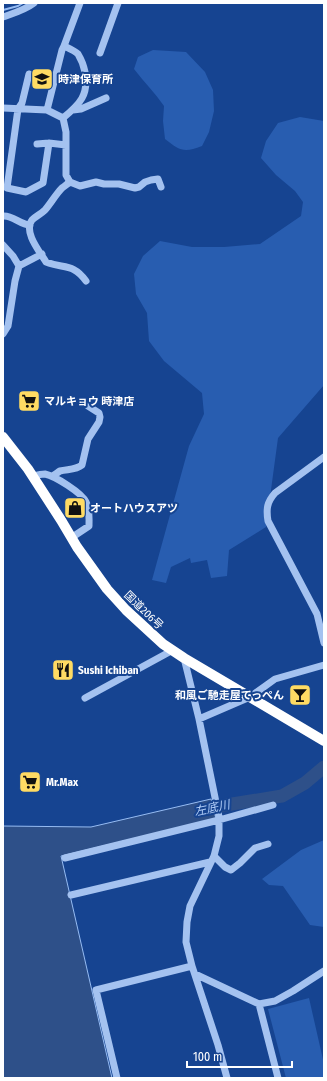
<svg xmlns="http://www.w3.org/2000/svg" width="327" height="1081" font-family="'Fira Sans Condensed','Noto Sans JP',sans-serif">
<rect width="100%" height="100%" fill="#164491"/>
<path fill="#285db0" d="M153,50L186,52L205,72L213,90L214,111L209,132L202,146C184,153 180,151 165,139L163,121L164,106C155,93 144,82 134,69L138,57Z
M300,117L324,121V385L278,438L266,527L229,550L227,576L211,578L207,560L191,563L190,558L171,567L166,583L152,580L189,446L204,414L202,393L164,361L149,341L147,313L136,294L134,274L143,256L160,241L192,247H224L260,244L301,216L303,202L295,191L276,175L261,158L266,141L278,123Z
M324,840V927L310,925L283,886L269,885L262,879L301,850Z
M309,998L324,1064V1078H286L268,1009Z"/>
<path fill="#2e5089" stroke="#96bcf3" d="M211,799L216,819L61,856L112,1078H3V826L91,827Z"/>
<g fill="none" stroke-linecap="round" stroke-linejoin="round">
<path stroke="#96bcf3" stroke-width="2" d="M3,10L18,6L23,3"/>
<path stroke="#2e5089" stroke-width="13" d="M204,810L226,805L282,796L305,783L324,767"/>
<path stroke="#a4c2f0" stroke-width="7" d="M3,17C14,13 25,10 34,3
M64,46L80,3
M100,53L118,3
M29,74L22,103L18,109L7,188L26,192L43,183L49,143
M3,108L47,110L63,118L66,132V175L70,182L80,186L96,182L104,184H119L135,188L139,187L145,182L151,180L158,179L161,187
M47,110L62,50L64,46C68,48 75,51 78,54C81,59 84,67 85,72C89,95 80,104 63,118
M73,110L81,109L106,98
M37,144L49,143L66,145
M70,182C67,184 65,186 62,188C56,194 51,203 45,210C41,214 36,216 32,220C23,232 40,252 46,262C64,269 73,263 86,281
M3,216C13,215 20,225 30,225
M3,245L13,256L19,266L15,281L8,326L3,334
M19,266L42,254
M324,457L275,493C267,502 266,509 268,521L317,614L324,643
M33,476C37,475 41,474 45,474C55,476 82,493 86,502C90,509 89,518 89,526L71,538
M52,476C55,475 58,472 60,471C68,469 76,470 82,465L88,439L99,422L100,417L99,413L88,406
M184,658L199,719L219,817V836L214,856L190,906L187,922L186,942L192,966L218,1045L227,1078
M85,698L173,650
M199,719L250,697L275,679L324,665
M214,856L225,867L231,870L240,863L255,848L268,844
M65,858L219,820L273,805
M71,895L210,862
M195,974L259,1004L275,1001L293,991L324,971
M259,1004L278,1078
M117,1078L96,990L192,966"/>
<path stroke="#fff" stroke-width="10" d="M3,437L28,469L61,520L77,547L107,589L126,610L163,644L184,658L324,741"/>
</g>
<defs>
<g id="school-square" transform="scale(1.15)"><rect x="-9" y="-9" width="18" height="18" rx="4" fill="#ffdb63" stroke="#164491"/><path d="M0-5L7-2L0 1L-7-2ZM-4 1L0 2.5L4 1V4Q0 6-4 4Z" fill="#111"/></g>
<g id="supermarket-square" transform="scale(1.15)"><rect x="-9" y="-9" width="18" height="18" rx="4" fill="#ffdb63" stroke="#164491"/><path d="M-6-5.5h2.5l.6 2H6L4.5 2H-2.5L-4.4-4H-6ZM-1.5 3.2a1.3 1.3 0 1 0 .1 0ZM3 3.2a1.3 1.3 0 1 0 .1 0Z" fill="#111"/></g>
<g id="shop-square" transform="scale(1.15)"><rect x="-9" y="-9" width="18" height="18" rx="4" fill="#ffdb63" stroke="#164491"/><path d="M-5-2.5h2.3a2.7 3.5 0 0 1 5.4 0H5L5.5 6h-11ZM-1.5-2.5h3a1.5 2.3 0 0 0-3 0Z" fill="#111"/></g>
<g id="restaurant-square" transform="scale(1.15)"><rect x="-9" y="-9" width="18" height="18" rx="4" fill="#ffdb63" stroke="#164491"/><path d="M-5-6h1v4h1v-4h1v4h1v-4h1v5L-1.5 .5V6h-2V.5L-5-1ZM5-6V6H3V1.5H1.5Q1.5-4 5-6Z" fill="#111"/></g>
<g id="bar-square" transform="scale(1.15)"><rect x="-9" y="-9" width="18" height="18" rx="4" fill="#ffdb63" stroke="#164491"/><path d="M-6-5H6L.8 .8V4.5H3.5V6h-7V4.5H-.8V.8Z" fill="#111"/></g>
</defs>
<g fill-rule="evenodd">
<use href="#school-square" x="42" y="79"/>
<use href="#supermarket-square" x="29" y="401"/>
<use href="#shop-square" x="75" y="508"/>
<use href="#restaurant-square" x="63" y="670"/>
<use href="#bar-square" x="300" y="695"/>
<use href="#supermarket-square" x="30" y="782"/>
</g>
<g text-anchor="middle" stroke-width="4" stroke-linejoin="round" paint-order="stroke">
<g font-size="11" font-weight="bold" fill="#fff" stroke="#164491" text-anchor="start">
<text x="58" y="83">時津保育所</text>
<text x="44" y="405">マルキョウ 時津店</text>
<text x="90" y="512">オートハウスアツ</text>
<text x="78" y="674">Sushi Ichiban</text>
<text x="284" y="699" text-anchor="end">和風ご馳走屋てっぺん</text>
<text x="46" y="786">Mr.Max</text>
</g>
<g font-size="11" fill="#fff" stroke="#164491">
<text transform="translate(144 610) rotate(44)" y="4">国道206号</text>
</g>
<g font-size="12" font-style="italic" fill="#b0ccf7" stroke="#164491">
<text transform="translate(212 808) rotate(-12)" y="4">左底川</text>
</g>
</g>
<rect width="327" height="1081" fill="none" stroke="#ffffff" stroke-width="8"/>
<path d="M187 1061v6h105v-6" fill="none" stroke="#ffffff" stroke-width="2"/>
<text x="193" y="1061" font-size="12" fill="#ffffff" stroke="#164491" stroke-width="3" paint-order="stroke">100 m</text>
</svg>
